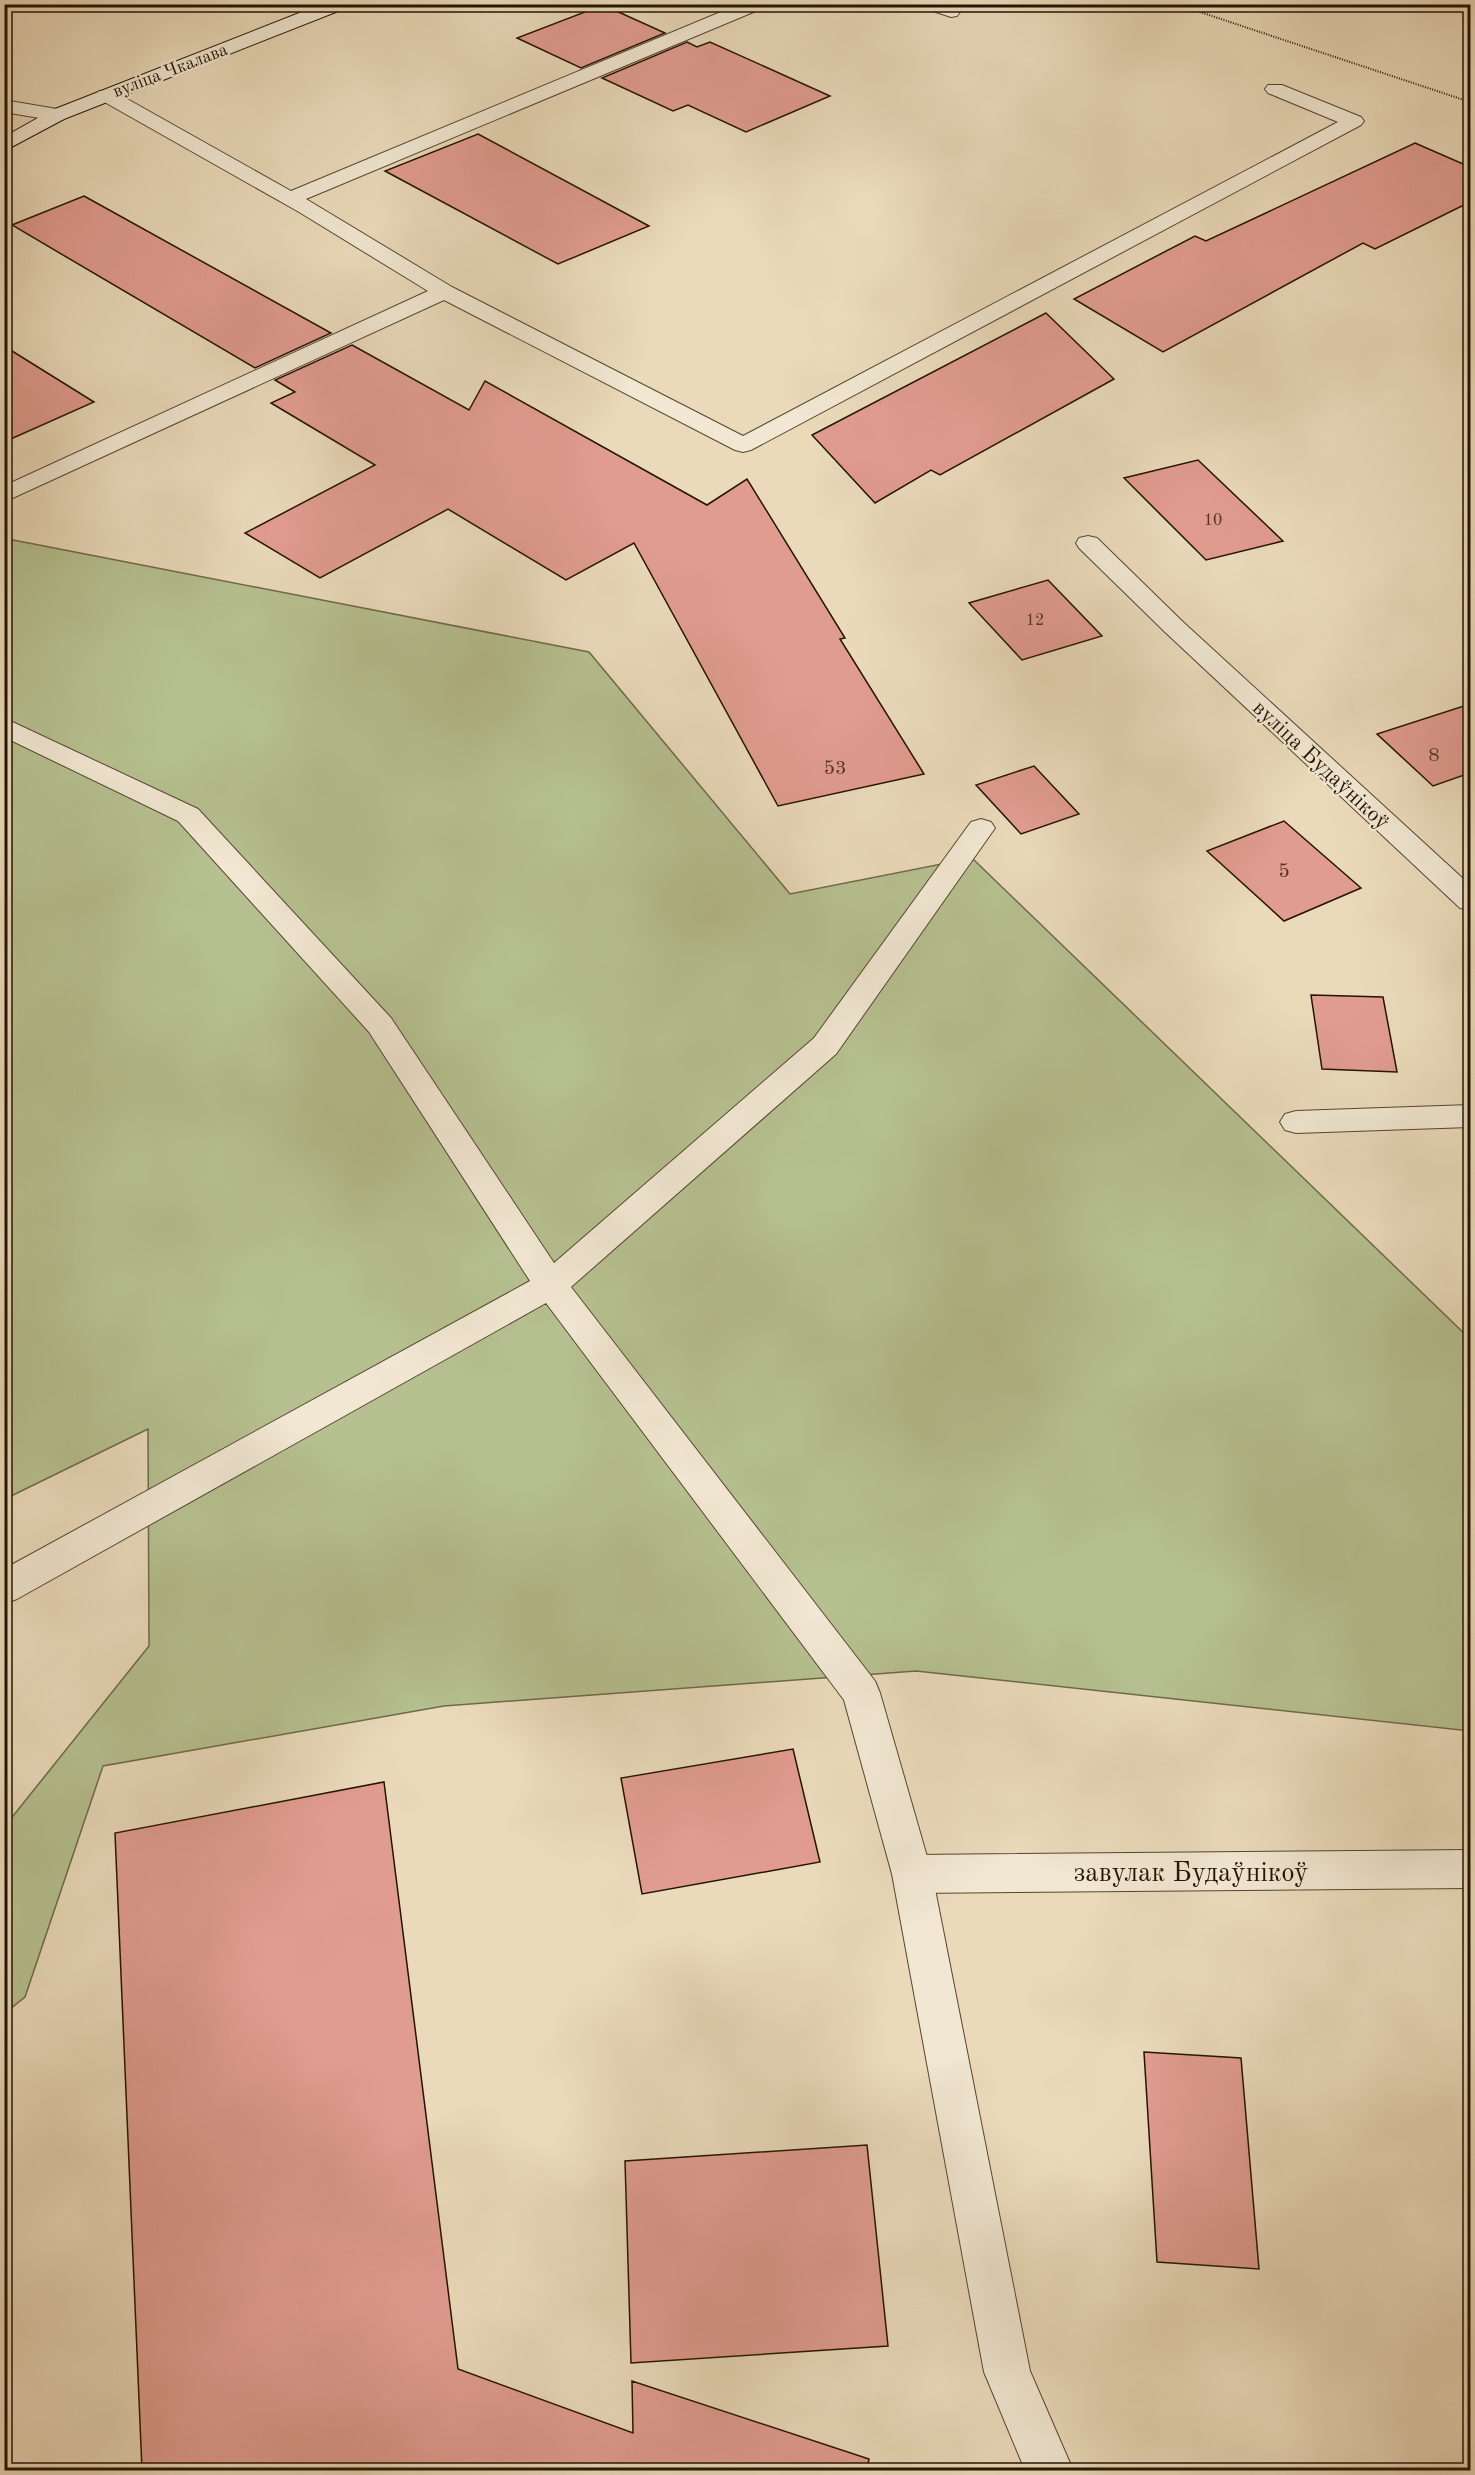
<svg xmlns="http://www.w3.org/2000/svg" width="1475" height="2475" font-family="'Old Standard TT',serif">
<rect width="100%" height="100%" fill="#eadaba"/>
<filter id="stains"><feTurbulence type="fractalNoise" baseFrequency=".00333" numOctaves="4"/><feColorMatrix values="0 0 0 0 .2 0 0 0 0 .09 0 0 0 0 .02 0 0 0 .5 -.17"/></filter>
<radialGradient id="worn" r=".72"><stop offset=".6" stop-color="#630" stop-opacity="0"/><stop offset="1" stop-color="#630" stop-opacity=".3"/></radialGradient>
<path fill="#b6c090" stroke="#6c6a49" stroke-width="1.5" d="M8,539L589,652L790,894L972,858L1470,1339V1731L916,1671L444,1706L103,1766L25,1997L5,2013V1826L149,1646L148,1429L5,1499V541Z"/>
<path fill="#e19c90" stroke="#231402" stroke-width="1.5" d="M603,5L665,33L581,68L517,38Z
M687,42L697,47L710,42L830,96L746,132L688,105L673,111L602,78Z
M478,134L649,226L558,264L385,171Z
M1415,143L1470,167V202L1375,249L1363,243L1163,352L1074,299L1195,236L1206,241Z
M84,196L331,333L255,368L12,225Z
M1046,313L1114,379L940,475L931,470L875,503L812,435Z
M352,345L469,410L485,381L707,505L747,479L845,638L840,639L924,774L778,806L634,543L566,580L448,509L320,578L245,533L375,465L271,403L295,392L275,380Z
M4,346L94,402L4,442Z
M1198,460L1283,541L1206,560L1124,478Z
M1048,580L1102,636L1022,660L969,603Z
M1470,704V773L1433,786L1377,734Z
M1034,766L1079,814L1021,834L976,785Z
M1284,821L1361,888L1284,921L1207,851Z
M1311,995L1383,997L1397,1072L1322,1069Z
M793,1749L820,1862L642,1894L621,1778Z
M384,1782L458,2369L633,2433L632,2381L869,2459L867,2470H142L115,1833Z
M1144,2052L1241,2058L1259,2269L1157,2262Z
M867,2145L888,2346L631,2363L625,2161Z"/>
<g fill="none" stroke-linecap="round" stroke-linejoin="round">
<g stroke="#554630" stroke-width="2">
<path id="lane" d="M740,4H766L763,8L306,199L452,287L743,436L1338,122L1268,93L1265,89L1268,85H1282L1361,117L1364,121L1361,125L751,450L743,452L735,450L444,300L4,502V486L428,291L299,212L99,99L96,95L99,91H113L291,191Z
M921,4C934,4 952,1 960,12L957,16L951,17L924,8Z
M4,100L57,109L64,111L67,115L64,119L57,121L4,112Z
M1088,536L1097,538L1183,622L1187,627L1183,632L1174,635L1165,632L1079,548L1076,543L1079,538Z
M4,718L198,809L391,1018L554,1263L814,1038L971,822L981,819L991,822L995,828L836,1054L571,1287L875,1681L880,1693L932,1874L1030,2371L1073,2470H1025L984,2372L892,1874L844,1700L546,1303L17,1599L4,1604V1569L530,1281L369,1032L178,821L4,737Z
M1470,1105V1127L1296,1133L1285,1130L1280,1122L1285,1114L1296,1111Z"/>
</g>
<g stroke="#554630" stroke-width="2">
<path id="street" d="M1174,619L1183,622L1470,885V910L1460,908L1165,632L1161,627L1165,622Z
M1470,1850V1888L912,1893L898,1887L892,1874L898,1861L912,1855Z"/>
</g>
<g stroke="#231402" stroke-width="2">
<path id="secondary" d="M322,4H349L346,8L64,119L4,151V137L50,111Z"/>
</g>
<path stroke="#231402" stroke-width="2" stroke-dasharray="1 1.5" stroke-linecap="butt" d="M1176,4L1470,102"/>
<use href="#lane" fill="#f1e7d2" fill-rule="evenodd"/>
<use href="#street" fill="#f1e7d2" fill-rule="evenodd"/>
<use href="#secondary" fill="#f1e7d2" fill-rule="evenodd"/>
</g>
<g text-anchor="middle" stroke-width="4.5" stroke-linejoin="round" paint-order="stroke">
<g font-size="16" fill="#523626">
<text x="1213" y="525">10</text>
<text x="1035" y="625">12</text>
</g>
<g font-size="18" fill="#231402" stroke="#f1e7d2">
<text transform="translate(170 70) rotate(-21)" y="6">вуліца Чкалава</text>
</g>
<g font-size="20" fill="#523626">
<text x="1434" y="761">8</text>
<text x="835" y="774">53</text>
<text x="1284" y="877">5</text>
</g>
<g font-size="22" fill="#231402" stroke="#f1e7d2">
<text transform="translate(1322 764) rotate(43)" y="8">вуліца Будаўнікоў</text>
</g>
<g font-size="27" fill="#231402" stroke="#f1e7d2">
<text x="1191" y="1881">завулак Будаўнікоў</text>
</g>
</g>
<rect width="1475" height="2475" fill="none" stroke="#eadaba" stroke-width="24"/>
<rect x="6" y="6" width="1463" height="2463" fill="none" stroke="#231402" stroke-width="3"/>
<rect x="12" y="12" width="1451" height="2451" fill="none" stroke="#231402" stroke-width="1.5"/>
<rect width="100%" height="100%" filter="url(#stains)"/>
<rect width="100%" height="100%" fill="url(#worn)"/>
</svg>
